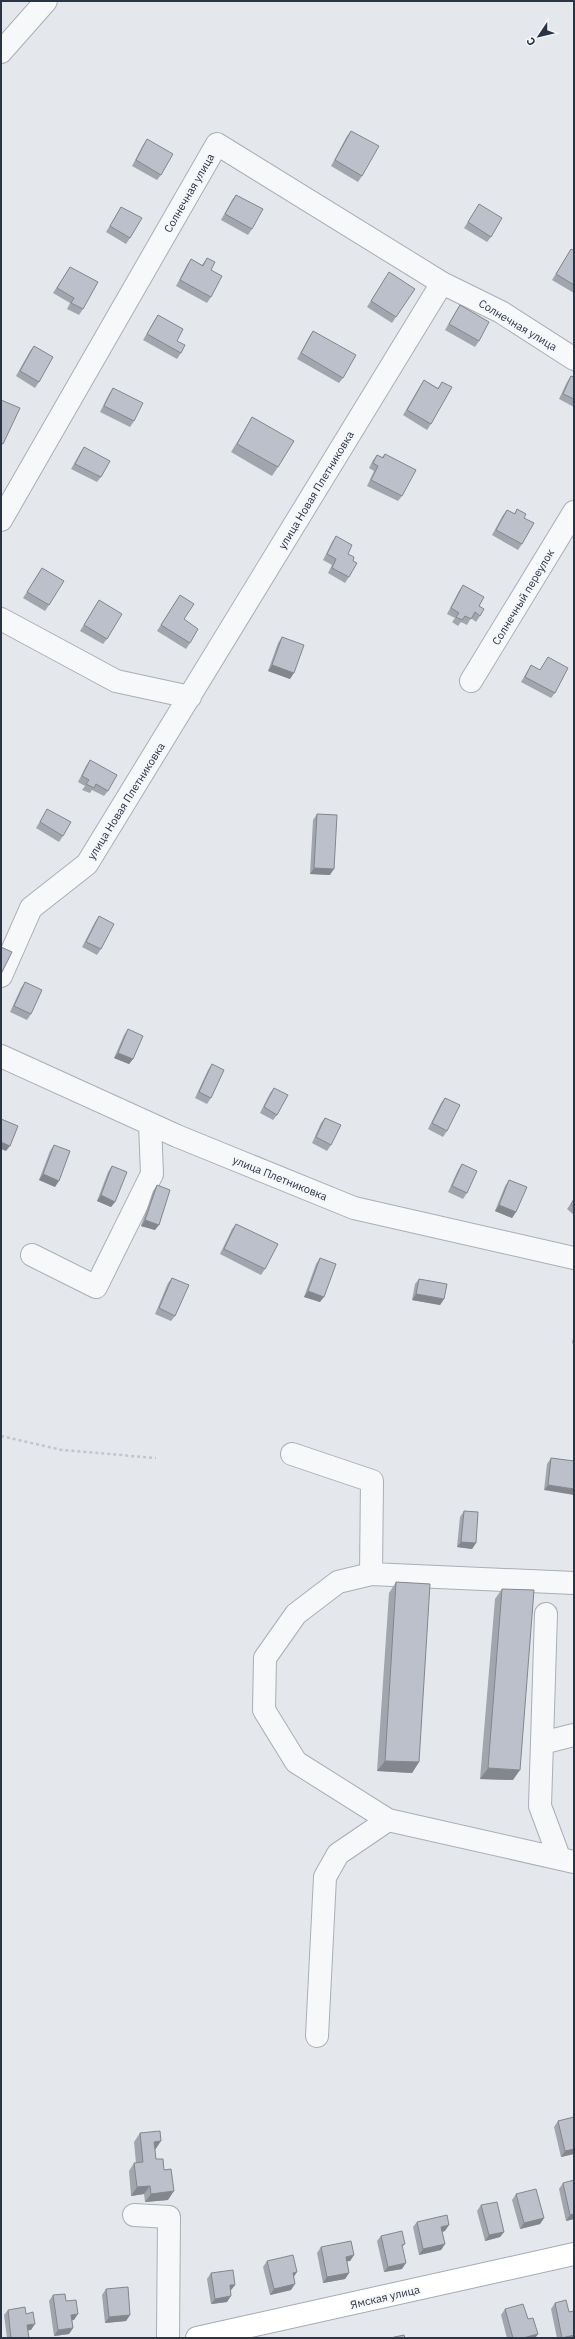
<svg xmlns="http://www.w3.org/2000/svg" width="575" height="2339" font-family="'IBM Plex Sans',sans-serif">
<rect width="100%" height="100%" fill="#e4e7ec"/>
<g fill="none" stroke-linecap="round" stroke-linejoin="round">
<g stroke="#a9aeb7" stroke-width="24">
<path id="minor" d="M1,52L46,1
M1,520L217,144L442,283L501,312L574,359
M1,619L116,681L190,697
M471,681L574,512
M1,976L31,908L87,864L442,283
M1,1056L177,1136L354,1208L574,1258
M32,1255L96,1287L152,1174L150,1124
M292,1454L372,1481L371,1574L574,1583
M371,1574L338,1582L296,1614L265,1658L264,1710L296,1762L388,1820L574,1862
M546,1614L540,1806L559,1857
M542,1743L574,1735
M317,2036L325,1877L338,1854L388,1820
M134,2215L169,2217L168,2338"/>
</g>
<g stroke="#a3abb8" stroke-width="24">
<path id="major" d="M197,2338L574,2254"/>
</g>
<path stroke="#c2c5cb" stroke-width="2.5" stroke-dasharray="3 3" stroke-linecap="butt" d="M1,1436L62,1450L156,1458"/>
<use href="#minor" stroke="#f7f8fa" stroke-width="22"/>
<use href="#major" stroke="#fff" stroke-width="22"/>
</g>
<path fill="#a1a5ae" d="M351,131L362,176L358,182L331,166L347,136Z
M147,139L161,175L157,180L132,166L143,145Z
M236,195L252,229L248,235L221,220L232,200Z
M479,204L491,237L487,242L464,228Z
M121,207L130,238L126,244L106,232Z
M571,249L574,251V293L552,280Z
M207,258L211,270V297L207,303L176,286L187,265L191,259L202,265Z
M70,267L83,309L79,315L67,309L70,303L53,293Z
M385,278L396,317L392,323L367,307Z
M460,305L479,341L475,347L445,330L456,311Z
M158,315L177,341L181,353L177,359L143,340L154,321Z
M313,331L343,378L339,383L297,359L309,337Z
M34,346L39,382L35,388L16,376L30,351Z
M571,376L574,377V407L559,399L567,382Z
M424,380L438,388L442,382L431,424L427,430L403,415L420,386Z
M113,388L134,421L130,427L100,412L109,394Z
M252,417L278,467L272,476L231,452L247,426Z
M84,447L101,477L97,482L71,469L80,453Z
M385,454L402,496L398,501L367,486L374,471L369,468L373,460L377,455L382,457Z
M517,509L524,518L522,544L518,550L492,535L503,515L507,510L514,514Z
M336,536L353,561L349,577L345,583L328,573L332,565L323,560L332,542Z
M42,568L49,605L45,611L23,598Z
M463,585L479,606L480,616L476,622L471,618L467,625L461,622L458,626L452,622L455,618L447,614L459,591Z
M99,600L107,639L103,644L80,631Z
M176,601L184,619L190,643L186,649L157,631Z
M282,637L290,679L268,671L278,643Z
M548,657L555,693L551,698L521,682L531,665L540,670Z
M90,760L108,791L104,796L92,790L90,793L82,790L85,786L78,782L86,766Z
M47,809L63,836L59,842L36,828Z
M317,814L330,875L310,874L313,820Z
M99,916L101,949L97,955L82,947L95,922Z
M25,982L31,1014L27,1020L10,1012L21,988Z
M128,1029L133,1059L129,1064L114,1058L124,1035Z
M212,1064L211,1098L207,1104L195,1098L208,1070Z
M274,1088L277,1115L273,1120L260,1113L270,1093Z
M445,1098L447,1131L443,1137L428,1129L441,1103Z
M325,1118L331,1145L327,1151L312,1143L321,1123Z
M54,1145L55,1187L39,1180L50,1151Z
M462,1164L467,1193L463,1199L448,1192L458,1170Z
M112,1166L115,1202L111,1207L97,1201L108,1172Z
M509,1180L516,1212L512,1218L495,1211L505,1186Z
M157,1185L155,1230L141,1226L153,1191Z
M574,1199V1215L567,1209Z
M236,1224L265,1269L261,1275L220,1254L232,1229Z
M320,1258V1302L304,1297L316,1264Z
M172,1278L175,1316L171,1321L155,1314L168,1283Z
M419,1279L444,1299L440,1305L412,1300L415,1284Z
M574,1334V1344L572,1343Z
M551,1458L574,1461L544,1490L547,1464Z
M464,1511L476,1543L472,1549L457,1547L460,1517Z
M396,1582L419,1762L412,1773L377,1771L389,1593Z
M502,1589L513,1780L480,1779L495,1599Z
M574,2117V2154L561,2157L554,2127L558,2121Z
M140,2133L155,2150L156,2159L168,2200L145,2202L144,2194L131,2196L129,2171L134,2163H136L134,2142Z
M563,2183L574,2219L566,2221L559,2189Z
M516,2194L544,2218L540,2224L520,2229L512,2200Z
M481,2205L504,2232L500,2237L485,2241L477,2211Z
M417,2222L445,2231L442,2232L445,2244L441,2250L419,2255L413,2227Z
M381,2236L405,2244L402,2247V2269L384,2272L377,2241Z
M321,2247L354,2255L350,2261H347L349,2273L345,2279L323,2283L317,2253Z
M267,2261L294,2277L291,2290L270,2295L263,2267Z
M211,2273L235,2285L231,2290L230,2291L227,2302L211,2304L207,2279Z
M106,2289L130,2315L126,2321L105,2323L102,2295Z
M53,2295L66,2301L74,2320H72L73,2328L69,2334L54,2336L49,2301Z
M555,2303L574,2338H557L551,2309Z
M505,2309L528,2319L538,2334L535,2338H507L501,2315Z
M8,2310L26,2314L31,2330H28L29,2338H7L4,2315Z"/>
<path fill="#83868d" d="M272,665L294,673L290,679L268,671Z
M314,868L334,869L330,875L310,874Z
M118,1053L133,1059L129,1064L114,1058Z
M1,1142L10,1146L6,1151L1,1149Z
M43,1174L59,1181L55,1187L39,1180Z
M101,1195L115,1202L111,1207L97,1201Z
M499,1205L516,1212L512,1218L495,1211Z
M145,1220L159,1225L155,1230L141,1226Z
M308,1291L324,1297L320,1302L304,1297Z
M416,1294L444,1299L440,1305L412,1300Z
M548,1485L574,1489V1495L544,1490Z
M461,1542L476,1543L472,1549L457,1547Z
M385,1761L419,1762L412,1773L377,1771Z
M488,1768L520,1770L513,1780L480,1779Z
M161,2141L155,2150L154,2142Z
M574,2149V2154L561,2157L565,2151Z
M150,2186L144,2194L131,2196L137,2187Z
M174,2191L168,2200L145,2202L151,2194Z
M574,2214V2219L566,2221L570,2215Z
M544,2218L540,2224L520,2229L524,2223Z
M449,2225L445,2231L437,2233L441,2227Z
M504,2232L500,2237L485,2241L489,2235Z
M445,2244L441,2250L419,2255L423,2249Z
M354,2255L350,2261L342,2262L346,2257Z
M406,2263L402,2269L384,2272L388,2267Z
M297,2272L293,2278V2273Z
M349,2273L345,2279L323,2283L327,2277Z
M295,2284L291,2290L270,2295L274,2289Z
M230,2285H235L231,2290L226,2291Z
M231,2296L227,2302L211,2304L215,2299Z
M78,2314L74,2320L67,2321L71,2315Z
M130,2315L126,2321L105,2323L109,2317Z
M35,2324L31,2330L23,2331L27,2325Z
M73,2328L69,2334L54,2336L58,2330Z
M538,2334L535,2338H523Z
M574,2335V2338H562Z"/>
<path fill="#bbc0ca" stroke="#83868d" d="M351,131L379,146L362,176L335,160Z
M147,139L173,154L161,175L136,160Z
M236,195L263,209L252,229L225,214Z
M479,204L502,218L491,237L468,222Z
M121,207L142,218L130,238L110,226Z
M571,249L574,251V285L556,274Z
M207,258L215,262L211,270L222,276L211,297L180,280L191,259L203,266Z
M70,267L98,282L83,309L71,303L74,298L57,288Z
M389,272L415,289L396,317L371,301Z
M460,305L489,322L479,341L449,324Z
M158,315L183,329L177,341L185,345L181,353L147,334Z
M313,331L356,355L343,378L301,353Z
M34,346L53,357L39,382L20,371Z
M571,376L574,377V399L563,394Z
M424,380L438,389L442,382L452,387L431,424L407,410Z
M113,388L143,403L134,421L104,406Z
M1,400L20,408L3,444L1,443Z
M252,417L294,441L278,467L237,444Z
M84,447L110,461L101,477L75,464Z
M385,454L416,470L402,496L371,480L378,466L373,463L377,455L383,458Z
M517,509L526,514L524,518L534,523L522,544L496,530L507,510L515,514Z
M336,536L352,545L348,554L354,557L353,561L357,563L349,577L332,568L336,559L327,554Z
M42,568L64,581L49,605L27,592Z
M463,585L484,597L479,606L484,609L480,616L475,612L471,619L465,616L462,620L456,617L459,613L451,608Z
M180,595L194,604L184,619L198,629L190,643L161,625Z
M99,600L122,614L107,639L84,625Z
M282,637L304,645L294,673L272,665Z
M548,657L568,668L555,693L525,677L531,665L540,670Z
M90,760L117,775L108,791L96,784L94,788L86,784L89,780L82,776Z
M47,809L71,822L63,836L40,822Z
M317,814L337,815L334,869L314,868Z
M99,916L114,924L101,949L86,942Z
M1,947L12,952L1,974Z
M25,982L42,990L31,1014L14,1006Z
M128,1029L143,1036L133,1059L118,1053Z
M212,1064L224,1070L211,1098L199,1092Z
M274,1088L288,1095L277,1115L264,1107Z
M445,1098L460,1105L447,1131L432,1123Z
M325,1118L341,1125L331,1145L316,1137Z
M1,1119L18,1126L10,1146L1,1142Z
M54,1145L70,1151L59,1181L43,1174Z
M462,1164L477,1171L467,1193L452,1186Z
M112,1166L127,1172L115,1202L101,1195Z
M509,1180L527,1187L516,1212L499,1205Z
M157,1185L170,1190L159,1225L145,1220Z
M574,1199V1206L571,1204Z
M236,1224L278,1244L265,1269L224,1249Z
M320,1258L336,1264L324,1297L308,1291Z
M172,1278L189,1285L175,1316L159,1308Z
M419,1279L447,1284L444,1299L416,1294Z
M551,1458L574,1461V1489L548,1485Z
M464,1511L478,1512L476,1543L461,1542Z
M396,1582L430,1584L419,1762L385,1761Z
M502,1589L534,1590L520,1770L488,1768Z
M574,2117V2149L565,2151L558,2121Z
M160,2131L161,2141L154,2142L156,2159H163L164,2170L171,2169L174,2191L151,2194L150,2186L137,2187L134,2163L143,2162L140,2133Z
M574,2180V2214L570,2215L563,2183Z
M536,2189L544,2218L524,2223L516,2194Z
M497,2202L504,2232L489,2235L481,2205Z
M447,2215L449,2225L441,2227L445,2244L423,2249L417,2222Z
M402,2231L405,2244L402,2245L406,2263L388,2267L381,2236Z
M351,2241L354,2255L346,2257L349,2273L327,2277L321,2247Z
M293,2255L297,2272L293,2273L295,2284L274,2289L267,2261Z
M233,2270L235,2285H230L231,2296L215,2299L211,2273Z
M128,2287L130,2315L109,2317L106,2289Z
M65,2294L66,2301L76,2300L78,2314L71,2315L73,2328L58,2330L53,2295Z
M566,2300L569,2312L574,2311V2335L562,2338L555,2303Z
M523,2304L528,2319L533,2318L538,2334L523,2338H513L505,2309Z
M25,2307L26,2314L33,2312L35,2324L27,2325L29,2338H11L8,2310Z
M404,2335L405,2338H390Z"/>
<g text-anchor="middle" stroke-width="3.5" stroke-linejoin="round" paint-order="stroke">
<g font-size="11" fill="#2b3445" stroke="#f4f6f9">
<text transform="translate(189 193) rotate(-60)" y="4">Солнечная улица</text>
<text transform="translate(518 325) rotate(31)" y="4">Солнечная улица</text>
<text transform="translate(316 490) rotate(-59)" y="4">улица Новая Плетниковка</text>
<text transform="translate(523 597) rotate(-59)" y="4">Солнечный переулок</text>
<text transform="translate(126 801) rotate(-58)" y="4">улица Новая Плетниковка</text>
<text transform="translate(280 1178) rotate(22)" y="4">улица Плетниковка</text>
<text transform="translate(385 2297) rotate(-13)" y="4">Ямская улица</text>
</g>
</g>
<rect width="575" height="2339" fill="none" stroke="#2b3445" stroke-width="4"/>
<g transform="translate(539 36) rotate(235)" stroke="#f4f6f9" stroke-width="3" paint-order="stroke">
<path d="M0-3L7 15L0 10L-7 15Z" fill="#2b3445"/>
<text y="-6" font-size="11" font-weight="bold" text-anchor="middle" fill="#2b3445">С</text>
</g>
</svg>
